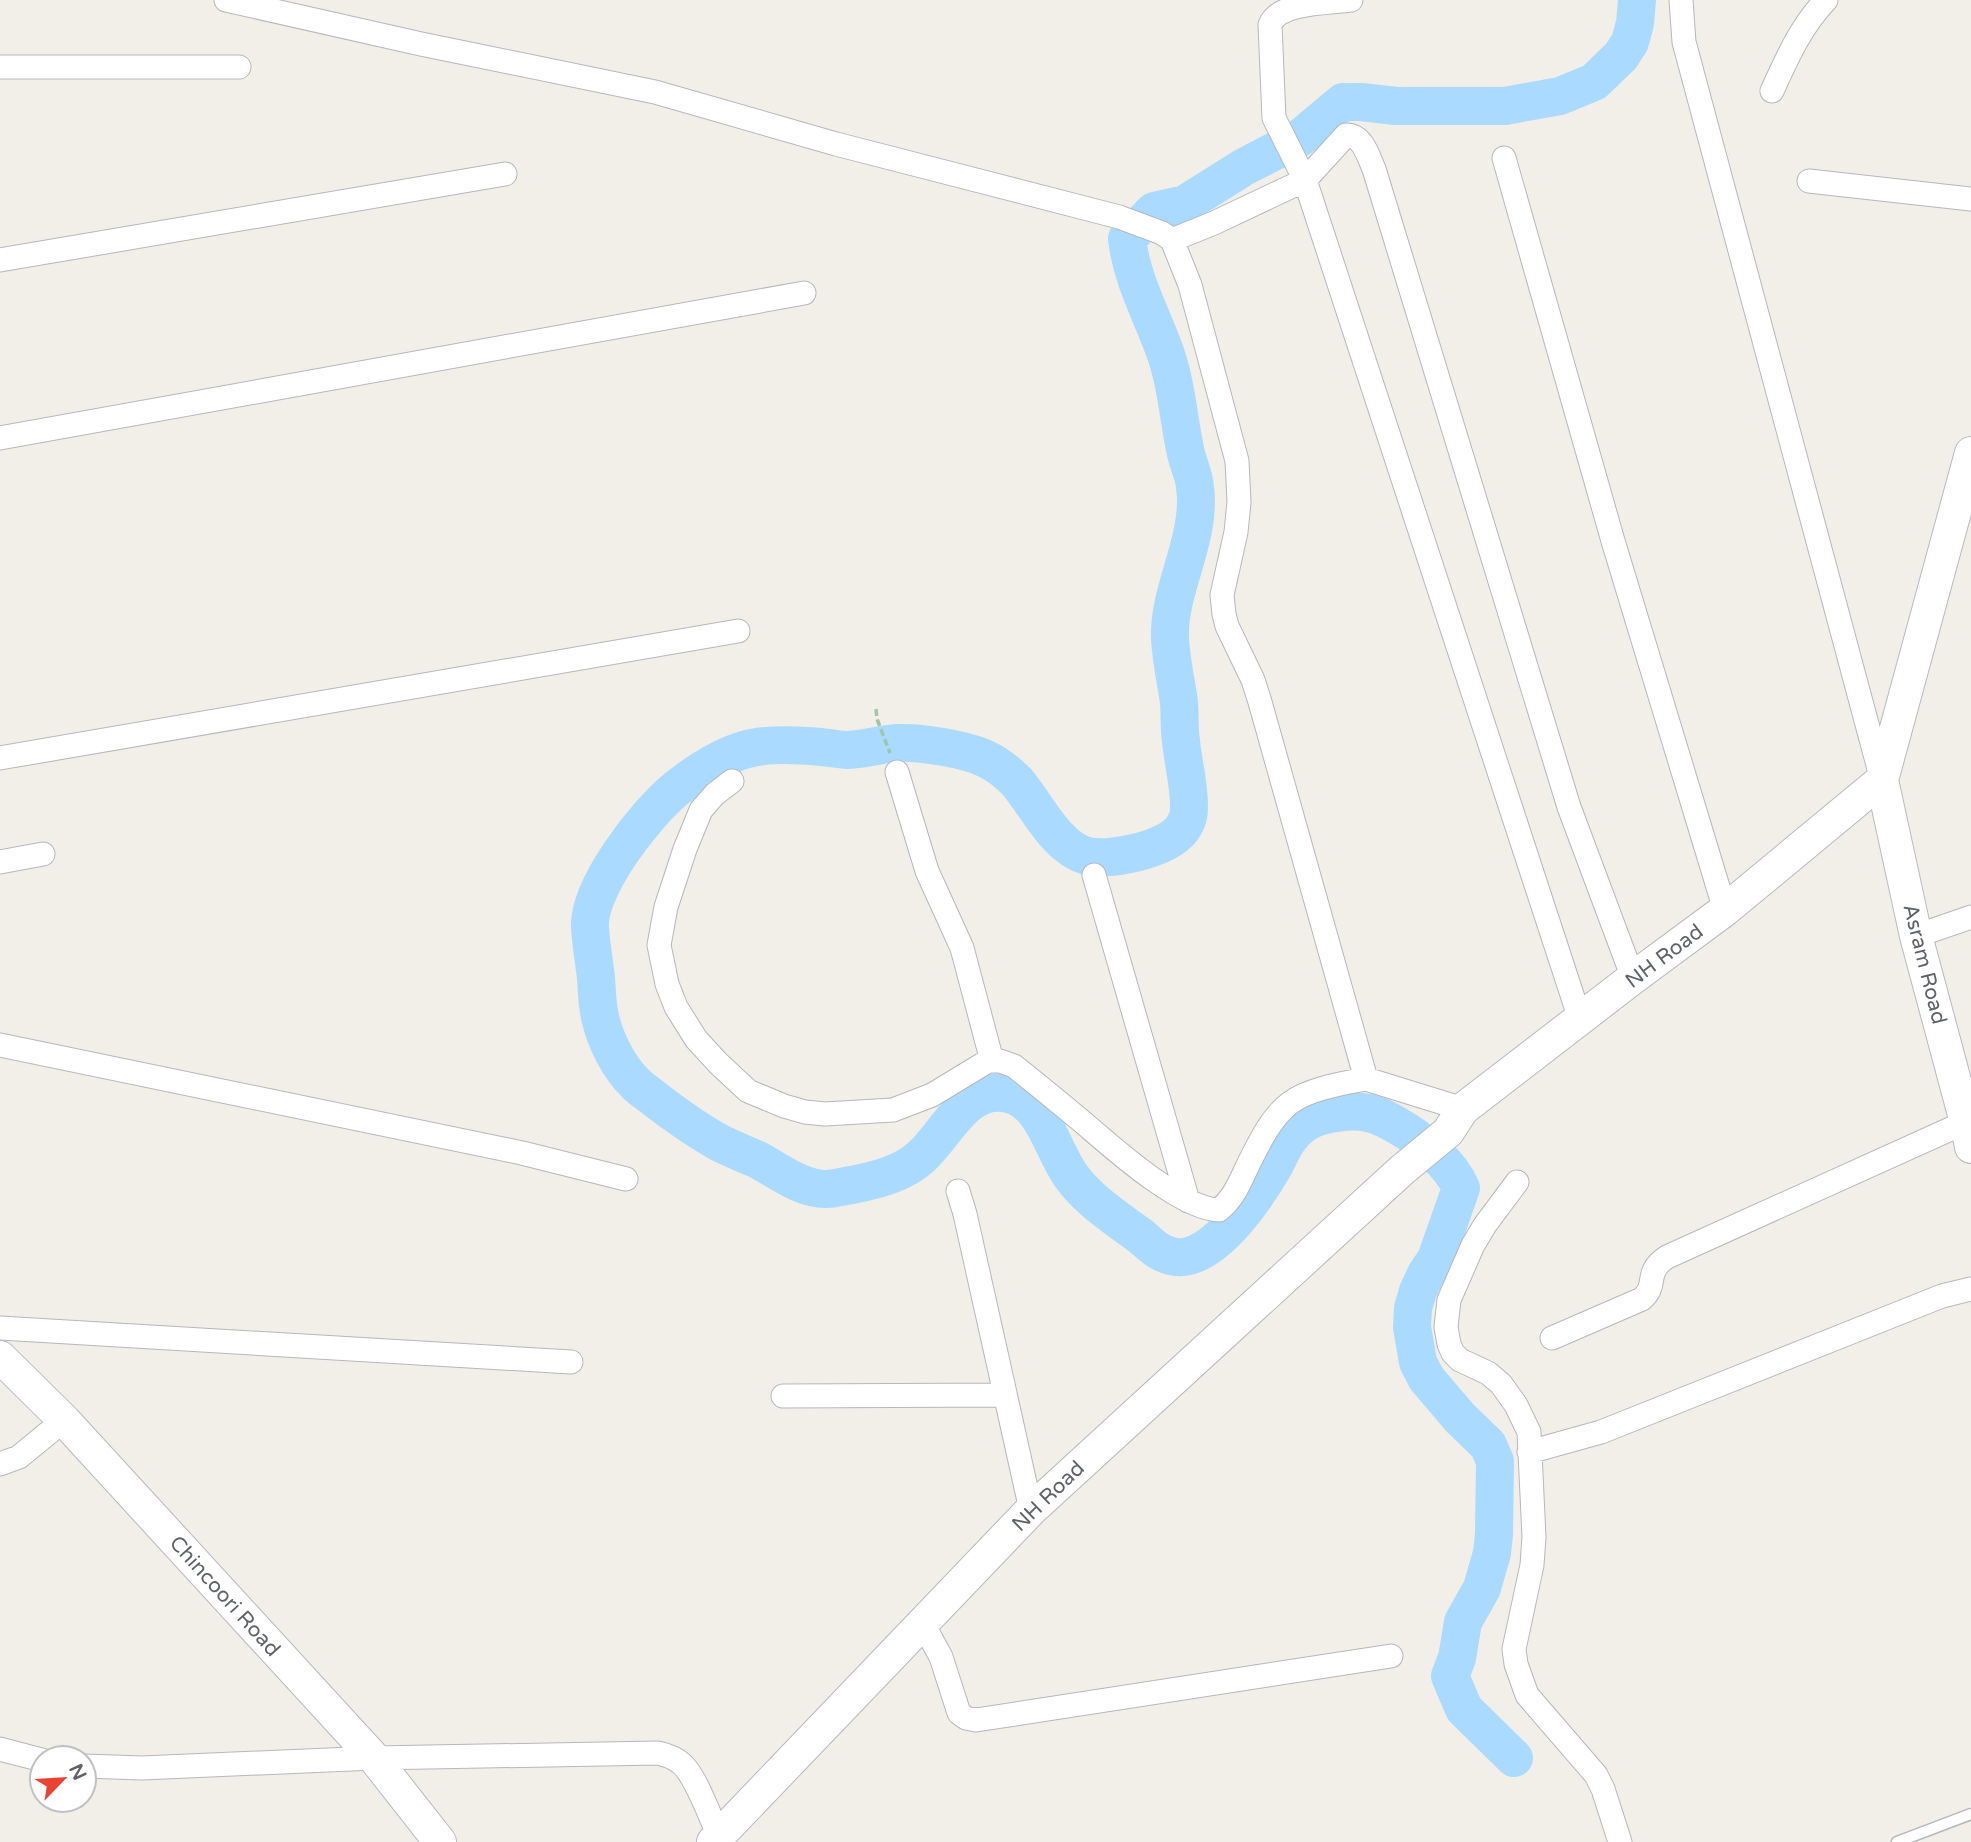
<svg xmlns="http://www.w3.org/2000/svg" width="1971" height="1842" font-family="'Varela Round',sans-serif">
<rect width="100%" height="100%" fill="#f1efe8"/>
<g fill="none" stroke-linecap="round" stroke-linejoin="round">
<path stroke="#aadaff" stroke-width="38" d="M1514,1758L1464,1709L1450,1676L1457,1658L1463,1622L1482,1588L1492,1553L1494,1534L1495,1461L1488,1445L1460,1418L1426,1378L1418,1362L1412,1327L1413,1308L1418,1291L1426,1274L1436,1259L1461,1188C1451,1164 1421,1139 1398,1126C1377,1113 1362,1109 1337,1113C1320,1115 1303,1121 1292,1135C1284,1144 1279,1157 1273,1168C1256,1197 1219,1252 1184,1257C1176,1258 1166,1255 1159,1251C1152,1247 1146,1240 1139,1235C1116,1218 1088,1200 1071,1176C1052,1150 1045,1106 1012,1095C968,1081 948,1132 922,1156C903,1174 876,1180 852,1185C843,1186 835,1189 826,1189C800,1189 778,1170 756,1159C744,1154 732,1149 720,1143C698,1131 677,1116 656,1100C650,1095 642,1090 636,1084C619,1068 605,1040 600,1017C597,1004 597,991 596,978C594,961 591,944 590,927C588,887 646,813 677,788C696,773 720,757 744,750C765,743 799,745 821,747C823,747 844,750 846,750C863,750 880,744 898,743C920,742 966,749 986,759C997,764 1008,773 1017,782C1036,804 1056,848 1087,856C1111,861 1166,850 1182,829C1188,820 1189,816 1189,805C1189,784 1183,762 1181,741C1179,728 1180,715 1179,702C1176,681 1171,660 1170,638C1168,589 1202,539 1195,487C1194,474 1187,462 1185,449C1178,415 1176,381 1164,349C1150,311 1132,280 1127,239L1154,211L1185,204L1244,167L1300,138L1343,102H1361L1396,106H1505L1560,96L1594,82L1621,56L1630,42L1635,23L1637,0"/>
<g stroke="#b5b8bc" stroke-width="13">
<path id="service" d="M1897,1842L1971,1814"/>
</g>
<g stroke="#b5b8bc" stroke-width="25">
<path id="minor" d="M226,0L421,44L655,92L836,144L1119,217L1162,233L1172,240L1190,285L1237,461L1239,502L1236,532L1222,595L1224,614L1227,626L1253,680L1260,702L1366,1079L1463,1109
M1351,0C1329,3 1278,2 1270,25L1274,118L1305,180L1580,1019
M1681,0L1684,42L1882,780
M0,67H239
M1772,91C1787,58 1801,26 1826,0
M1504,158L1613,541L1725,910
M1809,181L1971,199
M1172,240L1214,223L1305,180L1346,135C1363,135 1368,156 1374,169L1569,807L1633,978
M0,260L505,174
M0,438L804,293
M0,758L738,631
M897,772L927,871L962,948L992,1061
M732,781L715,794L701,810L685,849L666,907L659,945L667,984L676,1007L696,1039L718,1063L748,1091L784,1106L805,1112L825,1114L893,1110L932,1095L988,1061H1000L1014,1066C1038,1085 1061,1104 1085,1124C1114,1149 1181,1209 1219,1210C1234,1198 1240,1182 1248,1165C1258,1145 1271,1117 1290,1103C1308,1089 1344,1083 1366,1079
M0,862L43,854
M1094,875L1188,1201
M1916,936L1971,917
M0,1045L522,1153L626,1179
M1517,1182L1485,1225L1473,1245L1449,1300L1446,1327L1449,1344L1453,1353L1460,1360L1488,1373L1501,1384L1516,1405L1529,1432L1534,1537L1532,1565L1514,1649L1516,1664L1527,1695L1596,1775L1603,1789L1620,1842
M958,1191L965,1214L1031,1510
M0,1328L571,1362
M1552,1338L1642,1299C1659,1284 1643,1273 1667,1257L1966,1122
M783,1396L1005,1395
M1529,1452L1601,1432L1942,1296L1971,1289
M0,1464L19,1457L64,1420
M923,1624L941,1657L959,1713L966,1718L976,1720L1391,1656
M0,1749L42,1760
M84,1766L142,1768L374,1758L658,1753C667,1755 676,1758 683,1765C697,1779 710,1817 719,1836"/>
</g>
<g stroke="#b6babf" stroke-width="34">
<path id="secondary" d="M1971,453L1882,780L1916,936L1966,1122L1971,1147
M0,1357L64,1420L374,1758L440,1842
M713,1842L1031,1510L1402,1170L1448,1132L1463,1109L1633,978L1725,910L1882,780"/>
</g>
<path stroke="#9cc7a9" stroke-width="3.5" stroke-dasharray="7 3.5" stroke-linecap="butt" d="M876,709L877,719L890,753"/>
<use href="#service" stroke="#fff" stroke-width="10"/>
<use href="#minor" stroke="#fff" stroke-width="23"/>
<use href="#secondary" stroke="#fff" stroke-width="32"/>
</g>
<g text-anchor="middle" stroke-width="7" stroke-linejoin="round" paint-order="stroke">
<g font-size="21" fill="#5f6368" stroke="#fff">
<text transform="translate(1664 956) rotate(-37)" y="7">NH Road</text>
<text transform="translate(1925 964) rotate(76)" y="7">Asram Road</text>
<text transform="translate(1048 1496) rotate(-44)" y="7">NH Road</text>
<text transform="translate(225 1596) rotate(48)" y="7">Chincoori Road</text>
</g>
</g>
<g transform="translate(63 1779) rotate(65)"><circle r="33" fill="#ffffff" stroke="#bfc1c3" stroke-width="2"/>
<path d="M0-5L12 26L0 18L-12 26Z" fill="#ea4335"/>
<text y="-10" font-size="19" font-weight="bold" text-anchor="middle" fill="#5f6368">N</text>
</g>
</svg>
